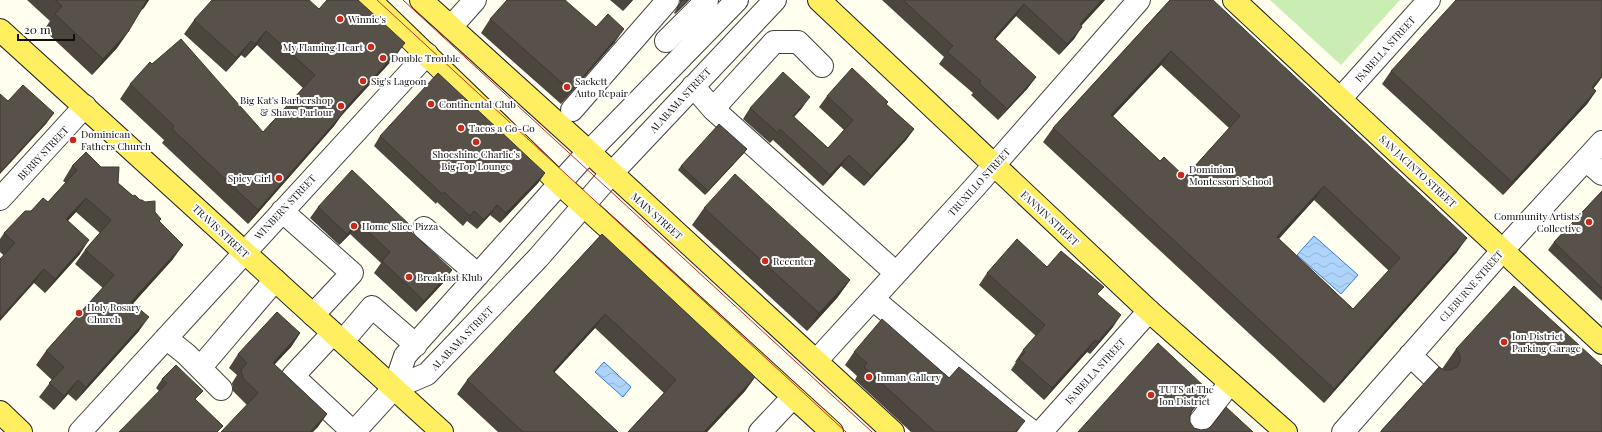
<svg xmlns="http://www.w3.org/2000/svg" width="1602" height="432" font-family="'Playfair Display',serif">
<defs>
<pattern id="water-waves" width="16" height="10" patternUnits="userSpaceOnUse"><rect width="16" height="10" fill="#aed4fc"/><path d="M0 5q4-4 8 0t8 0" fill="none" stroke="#94b5d7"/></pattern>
</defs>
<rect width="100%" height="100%" fill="#fffeef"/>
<path fill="#caedb4" d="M1270,0H1400L1341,65Z"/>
<path fill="url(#water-waves)" stroke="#2e7dd9" d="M1314,236L1358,275L1341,294L1297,255Z
M604,362L631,387L623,397L595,372Z"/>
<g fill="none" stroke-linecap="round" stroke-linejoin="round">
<g stroke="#414141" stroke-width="24">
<path id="minor" d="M451,27L475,0
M666,41L707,0
M693,86L713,109L896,273
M1341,98L1429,0
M713,109L774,42H798L822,66
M572,110L668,0
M1586,160L1602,174
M0,199L85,106
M282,211L352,273L313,315
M424,228L478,275
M873,299L1017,420L1033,432
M333,333L293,376L353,432
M166,338L186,354L221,389
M343,341L372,307L416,345
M1410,355L1434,378
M816,361L974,188L1139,0
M200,368L275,280
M394,388L427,374L538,258L611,174L775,0
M80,432L427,54
M354,432L394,388L405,356L579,162L737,0
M760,432L793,397
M1041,432L1149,311
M1192,432L1230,383
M1343,432L1502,251L1602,142"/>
</g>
<g stroke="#1f1f1f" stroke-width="24">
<path id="major" d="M370,0L560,184L832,432
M421,0L589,152L893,432
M819,0L1149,311L1286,432
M1234,0L1602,343
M0,30L442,432
M0,412L21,432"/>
</g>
<use href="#minor" stroke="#fff" stroke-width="22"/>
<use href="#major" stroke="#ffee5f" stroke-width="22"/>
<path stroke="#cb2919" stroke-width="1" d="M377,0L846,432
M403,0L872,432"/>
</g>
<path fill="#4c463f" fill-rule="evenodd" d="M27,0H149L141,10L128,32L117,48L92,75L44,30L50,21Z
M610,0H633L623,11Z
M680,0H689L675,14L674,13L680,3Z
M882,0H1105L1081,26L1074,39L1059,55L1016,16L995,39L1036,77L1027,89L998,120L971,95L973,93L939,64L944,57Z
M1170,0L1457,252L1324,403L1043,142L1053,128ZM1161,65L1229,128L1185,177L1160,161L1113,116ZM1314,200L1389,271L1353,309L1279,239Z
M1602,0V77L1593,89L1596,91L1587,104L1503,195L1382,84L1391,71Z
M319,9L395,57L341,116L334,126L248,224L162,143L164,140L120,99L130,84L152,64L263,132L303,88L257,45L245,58L241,55L226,72L184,34L194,20Z
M490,19L596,27L615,42L561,104L481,33Z
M827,96L886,104L914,129L906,140L864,186L841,166L823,186L773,140L770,143L743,119L750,108H802L794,117L828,148L844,130L819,107Z
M380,136L545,173L538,183L500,223L490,215L477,229L467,221L463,226L437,202L436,204L374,146Z
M744,153L705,195L678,170L681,166Z
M72,166L118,183L133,196L140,200L155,212L173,259L133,303L139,331L76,401L68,394L54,410L39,397L52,380L36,365L46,351L103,288L75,264L85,250L100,233L76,212L68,220L80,254L45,293L0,252V239L4,233L31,211L48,202L66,183L63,181Z
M1602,191V301L1548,250L1554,242Z
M318,207L409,231L444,282L416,312L374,273L381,263L350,234L339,245L310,218Z
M704,208L850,280L837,298L807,331L692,225Z
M602,234L755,377L745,391L707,432H628L664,393L595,328L554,372L618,432H498L457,394L467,380Z
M1047,267L1098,295L1113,327L1090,354L1087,352L1044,400L1011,370L1016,362H1015L1023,350L1036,336L979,285L987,273Z
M300,333L291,347L274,364L327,414L317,428L247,405L233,391L232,383L237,375L229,368L238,354Z
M1456,349L1602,432H1380L1439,367L1443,369H1442Z
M854,352L949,378L1017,432H911L855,380L857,376L845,365Z
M162,379L196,400L159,391L156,388Z"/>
<path fill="#3e3933" d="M147,0H149L144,8L137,14Z
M631,0H633L623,11Z
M688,0H689L675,14L678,10Z
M1102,0H1105L1072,36L1080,24Z
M1024,4L1016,16L986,50L994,38Z
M1082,27L1074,39L1059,55L1067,44Z
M624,29L615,42L561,104L571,91Z
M266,31L257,45L245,58L255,44Z
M128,32L117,48L92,75L103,59Z
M251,41L241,55L226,72L236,58Z
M405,43L395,57L341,116L334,126L248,224L258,210L343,111Z
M1171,51L1161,65L1101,129L1111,115Z
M1602,76V77L1597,84L1583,100L1592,87Z
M1036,77L1027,89L998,120L1007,109Z
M1596,91L1587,104L1503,195L1512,182Z
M810,97L802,108L785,127L793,116Z
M54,113L46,124L0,174V172Z
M914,129L906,140L864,186L871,176Z
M747,149L744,153L705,195L708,191Z
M849,155L841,166L823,186L830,175Z
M545,173L538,183L500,223L506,213Z
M1324,186L1314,200L1267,251L1277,237Z
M86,198L76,212L57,233L66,219Z
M497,205L490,215L477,229L484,220Z
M358,222L350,234L339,245L347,234Z
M1467,238L1457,252L1324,403L1334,389Z
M89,240L80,254L45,293L55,279Z
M183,245L173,259L122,316L131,302Z
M44,269L34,283L0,321V318Z
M452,270L444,282L416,312L424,301Z
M850,280L837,298L807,331L819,313Z
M605,314L595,328L543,385L553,371Z
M1121,315L1113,327L1090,354L1098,342Z
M149,317L139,331L76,401L86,387Z
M300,333L291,347L264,376L273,363Z
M1095,340L1087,352L1044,400L1052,388Z
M755,377L745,391L707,432H704Z
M78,380L68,394L54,410L64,396Z
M1208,390L1198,404L1182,424L1192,410Z
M327,414L317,428L313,432H310Z
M1025,421L1017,432H1015Z"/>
<path fill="#585149" stroke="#3e3933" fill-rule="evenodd" d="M55,0H147L128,32L103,59L55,14L62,6Z
M212,0H309L319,9L327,0H358L405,43L343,111L344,112L258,210L172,129L174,126L130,84L150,62L152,64L181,39L263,132L315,75L266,31L255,44L251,41L236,58L194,20Z
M507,0H565L596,27L608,14L624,29L571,91L490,19Z
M682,0H688L678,10L677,8Z
M903,0H1102L1080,24L1082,27L1067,44L1024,4L994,38L1036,77L1007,109L979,83L981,81L947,52L953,46Z
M1170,0H1213L1467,238L1334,389L1053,128ZM1171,51L1240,116L1185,177L1164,157L1160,161L1111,115ZM1324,186L1400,258L1353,309L1277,237Z
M1456,0H1602V76L1592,87L1596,91L1512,182L1391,71Z
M852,68L888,102L886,104L914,129L871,176L849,155L830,175L780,129L778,133L750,108L783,72L810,97L793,116L828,148L853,120L827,96Z
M438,73L545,173L506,213L497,205L484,220L474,211L470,216L444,192L442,194L380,136Z
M23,85L54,113L0,172V94L8,101Z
M719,124L747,149L708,191L681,166Z
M86,152L101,167H119L118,183L133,196L135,195L140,200H142L145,202L155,201V212L161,219L159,221L183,245L131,302L149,317L86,387L78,380L64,396L49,383L64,367L46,351L114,275L85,250L111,220L86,198L66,219L89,240L55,279L44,269L0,318V259L15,243L4,233L25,211H31L43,198L48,202L77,170L72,166Z
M352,170L412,227L409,230L452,270L424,301L382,261L390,252L358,222L347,234L318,207Z
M735,174L850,280L819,313L704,208Z
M1602,191V288L1554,242Z
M602,234L755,377L704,432H628L676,380L605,314L553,371L618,432H523L467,380Z
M1017,239L1047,267L1061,251L1104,287L1097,294L1121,315L1098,342L1095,340L1052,388L1019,359L1025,352L1023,350L1045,325L987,273Z
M1514,286L1602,366V432H1382L1381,431L1439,367L1444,370H1451L1457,367L1460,362V355L1456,349Z
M277,312L300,333L273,363L327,414L310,432H221L258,393L243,378L241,370L247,363L238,354Z
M882,319L949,378L959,367L1025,421L1015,432H935L864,367L867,363L854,352Z
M1158,343L1208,390L1192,410L1190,416V422L1194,428L1201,430L1207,429L1212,426L1226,407L1253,432H1078Z
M176,365L203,391L195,399L223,426L217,432H119L167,383L162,379Z"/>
<g fill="#cb2919" stroke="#fff" stroke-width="1.5">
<circle cx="340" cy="19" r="4"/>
<circle cx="371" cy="47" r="4"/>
<circle cx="383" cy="58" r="4"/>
<circle cx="363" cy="81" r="4"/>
<circle cx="567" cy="87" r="4"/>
<circle cx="431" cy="104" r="4"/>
<circle cx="341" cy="106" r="4"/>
<circle cx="461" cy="128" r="4"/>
<circle cx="73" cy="140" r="4"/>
<circle cx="476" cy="142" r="4"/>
<circle cx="1181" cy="175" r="4"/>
<circle cx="279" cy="178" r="4"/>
<circle cx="1589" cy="222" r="4"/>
<circle cx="354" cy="226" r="4"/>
<circle cx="765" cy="261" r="4"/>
<circle cx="409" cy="277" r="4"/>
<circle cx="79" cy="313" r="4"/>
<circle cx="1504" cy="342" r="4"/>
<circle cx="869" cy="377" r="4"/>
<circle cx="1151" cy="395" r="4"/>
</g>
<g text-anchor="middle" stroke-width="4" stroke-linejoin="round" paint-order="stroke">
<g font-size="10" fill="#0e0e0e" stroke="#fff" text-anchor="start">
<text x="348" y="23">Winnie's</text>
<text x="363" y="51" text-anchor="end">My Flaming Heart</text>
<text x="391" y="62">Double Trouble</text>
<text x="371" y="85">Sig's Lagoon</text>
<text x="575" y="85">Sackett<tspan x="575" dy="12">Auto Repair</tspan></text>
<text x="333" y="104" text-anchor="end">Big Kat's Barbershop<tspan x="333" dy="12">&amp; Shave Parlour</tspan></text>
<text x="439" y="108">Continental Club</text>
<text x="469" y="132">Tacos a Go-Go</text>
<text x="81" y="138">Dominican<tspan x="81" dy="12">Fathers Church</tspan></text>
<text x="476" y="158" text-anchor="middle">Shoeshine Charlie's<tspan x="476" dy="12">Big Top Lounge</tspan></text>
<text x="1189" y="173">Dominion<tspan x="1189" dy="12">Montessori School</tspan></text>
<text x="271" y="182" text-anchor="end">Spicy Girl</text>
<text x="1581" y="220" text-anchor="end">Community Artists'<tspan x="1581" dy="12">Collective</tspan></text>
<text x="362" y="230">Home Slice Pizza</text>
<text x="773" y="265">Recenter</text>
<text x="417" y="281">Breakfast Klub</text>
<text x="87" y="311">Holy Rosary<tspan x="87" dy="12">Church</tspan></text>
<text x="1512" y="340">Ion District<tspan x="1512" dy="12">Parking Garage</tspan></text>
<text x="877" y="381">Inman Gallery</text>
<text x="1159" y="393">TUTS at The<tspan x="1159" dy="12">Ion District</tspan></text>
</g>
<g font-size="10" fill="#0e0e0e" stroke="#fff">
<text transform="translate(1385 49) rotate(-48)" y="4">ISABELLA STREET</text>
<text transform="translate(680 100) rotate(-47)" y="4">ALABAMA STREET</text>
<text transform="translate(43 153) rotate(-47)" y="4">BERRY STREET</text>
<text transform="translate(1418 171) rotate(43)" y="4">SAN JACINTO STREET</text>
<text transform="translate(979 182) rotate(-48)" y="4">TRUXILLO STREET</text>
<text transform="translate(285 207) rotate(-47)" y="4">WINBERN STREET</text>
<text transform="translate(657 216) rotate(42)" y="4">MAIN STREET</text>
<text transform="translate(1050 218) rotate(43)" y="4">FANNIN STREET</text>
<text transform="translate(221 231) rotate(43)" y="4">TRAVIS STREET</text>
<text transform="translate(1471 286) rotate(-49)" y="4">CLEBURNE STREET</text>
<text transform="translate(462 338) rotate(-46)" y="4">ALABAMA STREET</text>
<text transform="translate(1095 371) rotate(-48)" y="4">ISABELLA STREET</text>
</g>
</g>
<path d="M18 34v6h56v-6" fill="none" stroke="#0e0e0e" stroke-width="2"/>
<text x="24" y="34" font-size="12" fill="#0e0e0e" stroke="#ffffff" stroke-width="3" paint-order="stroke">20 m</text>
</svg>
